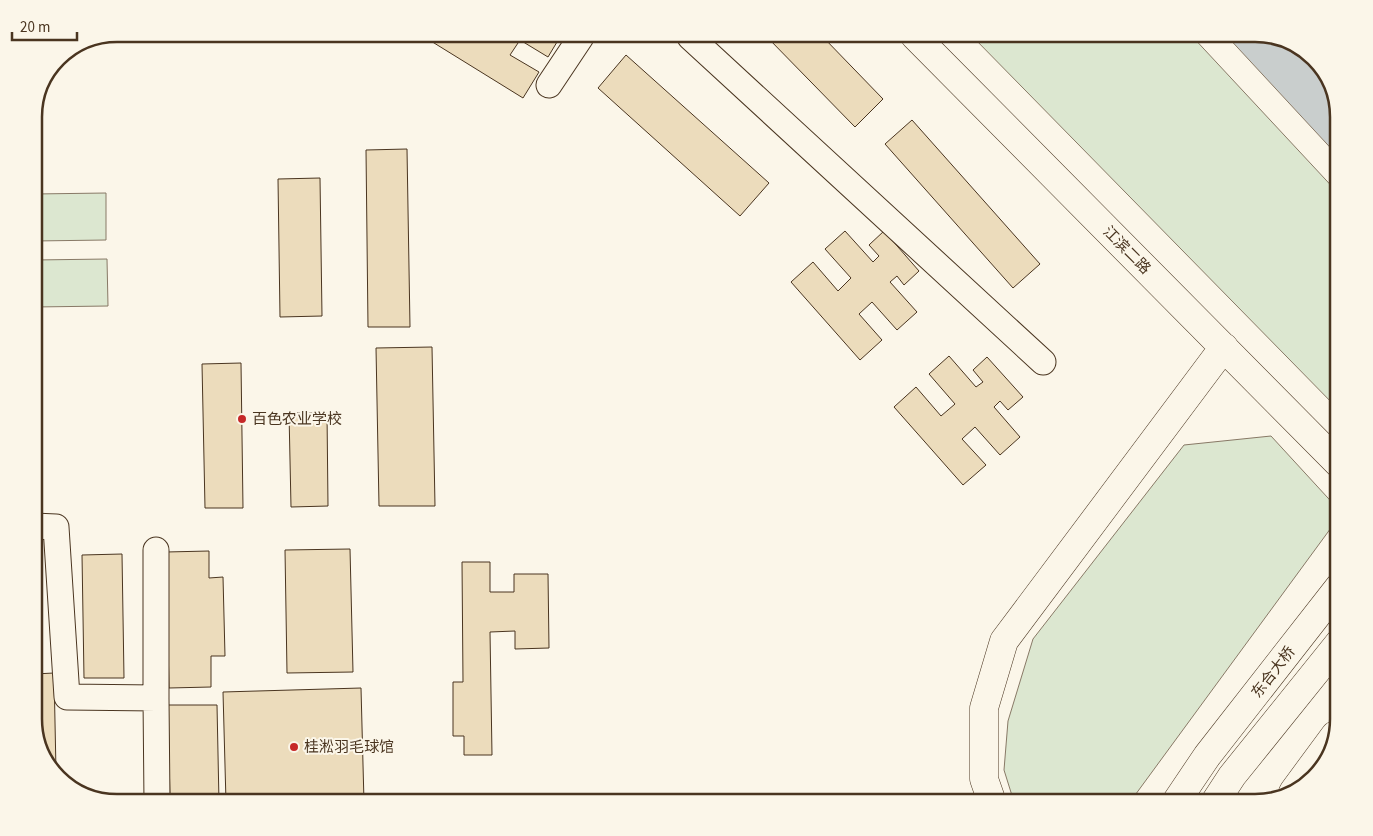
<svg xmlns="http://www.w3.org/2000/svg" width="1373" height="836" font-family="'Source Sans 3','Noto Sans SC',sans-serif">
<rect width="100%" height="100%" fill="#fbf6e9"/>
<path fill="#dce7d0" stroke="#887966" d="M1190,34L1339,194V410L971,35Z
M106,193V240L34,241V194Z
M107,259L108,306L34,307V260Z
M1271,436L1339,510V517L1130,802H1014L1004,770L1008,721L1033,639L1184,445Z"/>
<path fill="#c9cecd" stroke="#887966" d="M1225,34H1255L1298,45L1328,75L1339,112V157Z"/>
<path fill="#ecdcbc" stroke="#4a3520" d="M766,36H822L883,99L855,127Z
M560,37L548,57L520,40L510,55L539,72L523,98L426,38Z
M626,55L769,183L740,216L598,88Z
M912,120L1040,264L1013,288L885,144Z
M407,149L410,327H368L366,150Z
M320,178L322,316L280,317L278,179Z
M845,231L873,262L879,256L869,245L884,231L919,271L904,285L897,276L890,282L917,312L897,330L872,302L859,314L882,340L860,360L791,282L813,262L838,291L851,278L825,249Z
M432,347L435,506H379L376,348Z
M949,356L976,387L983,382L973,370L987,357L1023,397L1008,410L1000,401L994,407L1020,437L1000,455L975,427L962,439L986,465L963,485L894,407L916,387L941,416L955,404L929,374Z
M241,363L243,508H205L202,364Z
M289,413H327L328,506L291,507Z
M350,549L353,672L287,673L285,550Z
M209,551V578L223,577L225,656H211V687L169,688L166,552Z
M122,554L124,678H84L82,555Z
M462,562H490V592H514V574H548L549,648L515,649V631L490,632L492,755H464V736H453V682H463Z
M54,673L56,771L45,761L34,724V674Z
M361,688L364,802H226L223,692Z
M168,705H217L219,802H170Z"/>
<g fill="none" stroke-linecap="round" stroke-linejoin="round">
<g stroke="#4a3520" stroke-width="27">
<path id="minor" d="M690,37L1043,362
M549,85L581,37
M34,526L56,527L67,697L156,698L157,802
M156,698V550"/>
</g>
<g stroke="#4a3520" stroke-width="29">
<path id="major" d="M915,36L1339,464
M1293,792L1335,735
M992,802L984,779V708L1004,641L1224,347
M1176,802L1207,756L1339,587
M1215,802L1232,776L1339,643"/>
</g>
<use href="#minor" stroke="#fbf6e9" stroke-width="25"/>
<use href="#major" stroke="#fbf6e9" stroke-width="28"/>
</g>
<g fill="#c62828" stroke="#fbf6e9" stroke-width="2">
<circle cx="242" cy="419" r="5"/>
<circle cx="294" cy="747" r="5"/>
</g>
<g text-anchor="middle" stroke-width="4" stroke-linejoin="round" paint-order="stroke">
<g font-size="15" fill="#4a3520" stroke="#fbf6e9">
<text transform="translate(1127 250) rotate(45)" y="5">江滨二路</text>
<text transform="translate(1273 672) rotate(-52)" y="5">东合大桥</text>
</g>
<g font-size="15" fill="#4a3520" stroke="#fbf6e9" text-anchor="start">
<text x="252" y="424">百色农业学校</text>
<text x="304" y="752">桂淞羽毛球馆</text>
</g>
</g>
<path d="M0 0H1373V836H0ZM117 42H1255A75 75 0 0 1 1330 117V719A75 75 0 0 1 1255 794H117A75 75 0 0 1 42 719V117A75 75 0 0 1 117 42Z" fill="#fbf6e9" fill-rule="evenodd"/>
<path fill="none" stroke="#4a3520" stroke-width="2.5" d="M117 42H1255A75 75 0 0 1 1330 117V719A75 75 0 0 1 1255 794H117A75 75 0 0 1 42 719V117A75 75 0 0 1 117 42Z"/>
<path d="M12 32v8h65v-8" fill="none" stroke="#4a3520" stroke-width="2.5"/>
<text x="20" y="32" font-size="15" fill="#4a3520" stroke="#fbf6e9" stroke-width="4" paint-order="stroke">20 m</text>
</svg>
